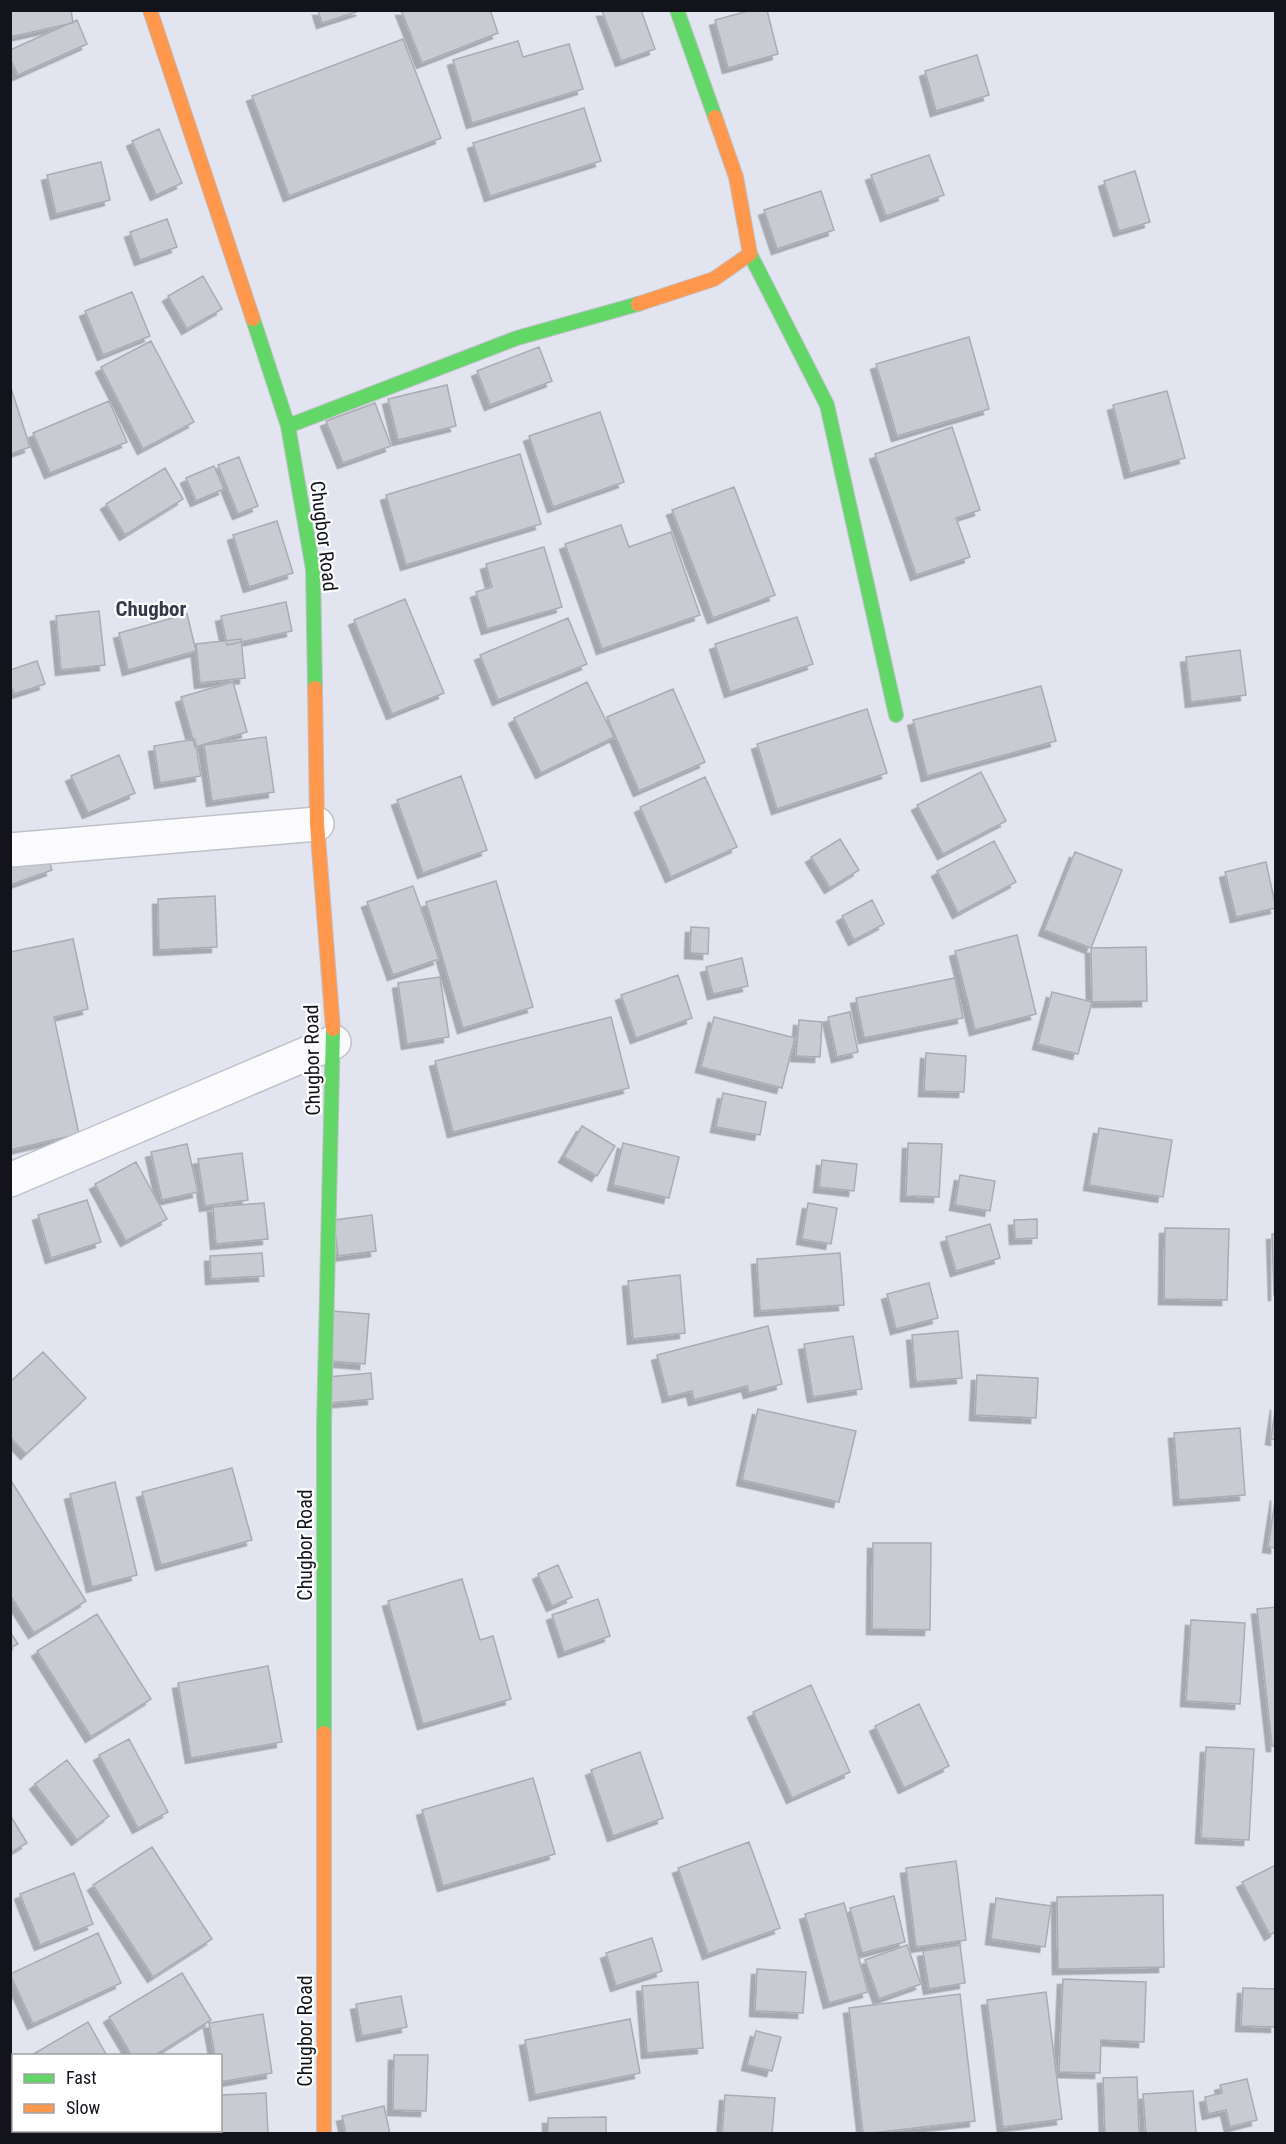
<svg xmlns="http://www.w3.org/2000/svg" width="1286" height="2144" font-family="'Roboto Condensed',sans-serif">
<defs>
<filter id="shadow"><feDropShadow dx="-5.5" dy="5.5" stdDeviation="0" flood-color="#0004"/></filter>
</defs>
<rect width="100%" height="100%" fill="#e2e4ef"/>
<path fill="#c9cbd3" stroke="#aaabb3" stroke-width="1.5" filter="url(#shadow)" d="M10,10H71L73,23L10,37Z
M318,10H362L322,23Z
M401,10H490L498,33L422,63Z
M641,10L655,49L621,61L602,11Z
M752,10H767L778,54L728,68L715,20Z
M77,20L87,44L18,75L10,58V50Z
M403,39L441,138L289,196L252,96Z
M518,41L523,57L569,44L583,89L472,123L453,60Z
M977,55L989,95L936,111L925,71Z
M584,108L601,161L490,196L473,143Z
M159,129L182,183L156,195L132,141Z
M929,155L944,195L886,216L871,175Z
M101,162L110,200L56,214L47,175Z
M1135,171L1150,222L1119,231L1104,181Z
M821,191L834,230L777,249L764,210Z
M167,219L177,247L140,260L130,232Z
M203,276L222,309L187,329L168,296Z
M132,292L150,336L103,355L85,311Z
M969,337L989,409L897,436L876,364Z
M151,341L194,422L143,449L101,367Z
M539,347L552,381L490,405L477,371Z
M10,385L30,447L10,454Z
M447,385L456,426L398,440L388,399Z
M1167,391L1185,458L1130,473L1113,405Z
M109,401L127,442L50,473L33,433Z
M375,403L391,446L343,463L326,421Z
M600,412L624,482L553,507L529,436Z
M952,427L980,510L956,518L970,557L916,575L875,454Z
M520,454L541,524L406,565L386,495Z
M239,457L258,506L238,514L218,465Z
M214,466L224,489L196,501L186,478Z
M165,468L183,499L125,535L106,504Z
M734,487L775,595L713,618L672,510Z
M277,521L293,573L249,587L233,535Z
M621,525L629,547L671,532L700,615L602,649L565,544Z
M544,547L562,607L487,629L476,592L492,587L486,564Z
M405,599L444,693L392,714L354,620Z
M286,602L292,631L227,645L221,616Z
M99,611L105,665L61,670L56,616Z
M187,614L196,651L128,670L119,633Z
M797,617L813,664L730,692L715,644Z
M568,618L587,664L498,700L480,655Z
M241,639L245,678L200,683L196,644Z
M1240,650L1246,695L1191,702L1186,657Z
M37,661L45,684L14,694L10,683V670Z
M233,682L247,732L195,747L181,697Z
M587,682L614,737L541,773L514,718Z
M1041,686L1056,741L927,776L913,720Z
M673,689L705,762L639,791L607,717Z
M867,709L887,773L777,809L757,744Z
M266,737L274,792L212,801L204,745Z
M195,739L201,776L160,783L154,746Z
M119,755L135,793L88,813L71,776Z
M981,772L1006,821L943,854L917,805Z
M461,776L487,850L423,873L397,800Z
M705,777L737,847L671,877L640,807Z
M840,839L859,870L830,888L811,857Z
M994,841L1016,882L958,913L937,871Z
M43,843L52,870L10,885V854Z
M1075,852L1122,870L1091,948L1044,930Z
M1266,862L1276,908L1236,917L1225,872Z
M496,881L533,1007L463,1028L426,902Z
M413,886L439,959L393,975L367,902Z
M215,896L217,947L159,950L158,899Z
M872,900L884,924L854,940L842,916Z
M691,927L709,928L708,954L690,953Z
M1017,935L1036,1014L975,1030L955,951Z
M73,939L88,1009L54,1017L79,1134L10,1150V952Z
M1146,947L1147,1001L1092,1002L1091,948Z
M742,958L748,986L713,994L706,967Z
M678,975L692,1018L636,1038L621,995Z
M440,977L449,1037L407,1044L398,983Z
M955,978L963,1018L864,1038L856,998Z
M1052,992L1092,1002L1078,1054L1038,1044Z
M850,1012L858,1052L837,1057L828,1017Z
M611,1017L629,1088L453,1132L435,1061Z
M714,1017L795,1038L782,1088L701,1067Z
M799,1020L822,1022L820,1057L796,1056Z
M926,1053L966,1056L964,1092L924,1091Z
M723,1093L766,1102L760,1135L716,1127Z
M582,1126L615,1146L597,1176L564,1157Z
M1099,1128L1172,1140L1163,1197L1089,1185Z
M623,1143L679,1157L669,1198L613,1185Z
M908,1143L942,1144L939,1197L906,1196Z
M187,1144L198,1192L162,1200L151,1152Z
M242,1153L248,1200L205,1206L198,1159Z
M822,1160L857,1164L854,1191L819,1187Z
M136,1162L167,1219L126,1241L95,1184Z
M960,1175L995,1181L990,1211L955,1205Z
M87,1200L101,1242L51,1258L38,1215Z
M264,1203L268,1239L216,1244L213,1207Z
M808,1203L837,1208L831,1244L802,1239Z
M372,1215L376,1251L338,1256L334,1220Z
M1037,1219V1238L1015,1239L1014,1220Z
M990,1224L1000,1258L956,1271L946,1237Z
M1165,1228L1229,1229L1227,1300L1164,1299Z
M1272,1234H1276V1295H1274Z
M262,1253L264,1276L211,1279L210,1256Z
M840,1253L844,1305L760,1311L757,1259Z
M680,1275L685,1333L633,1339L628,1281Z
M929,1283L938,1318L896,1329L887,1294Z
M332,1311L369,1314L365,1364L329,1361Z
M768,1326L782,1384L749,1393L747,1386L694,1400L692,1391L668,1397L657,1355Z
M958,1331L962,1378L916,1382L912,1335Z
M853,1336L862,1389L813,1397L804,1344Z
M43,1352L86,1398L26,1454L10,1437V1382Z
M371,1373L373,1399L330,1403L328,1377Z
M977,1375L1038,1378L1036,1418L975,1415Z
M1276,1404V1440L1271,1439Z
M758,1409L856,1431L839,1502L742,1480Z
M1240,1428L1245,1495L1179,1500L1174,1433Z
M232,1468L252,1540L161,1565L142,1492Z
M10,1479L86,1601L34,1633L10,1595Z
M115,1482L137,1575L92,1587L70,1494Z
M1276,1495V1548L1268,1547Z
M873,1543H931L930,1630L872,1629Z
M558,1565L572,1597L552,1606L538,1574Z
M462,1579L480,1640L493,1636L511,1699L423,1724L388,1601Z
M598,1599L610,1636L564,1652L552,1615Z
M1276,1607V1746H1272L1257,1609Z
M97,1614L151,1699L91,1737L37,1651Z
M1191,1620L1245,1623L1240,1704L1186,1701Z
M10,1632L18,1644L10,1648Z
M268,1666L282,1742L191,1758L178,1683Z
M811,1685L850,1772L792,1798L753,1712Z
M919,1704L949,1766L904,1788L875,1726Z
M129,1739L168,1812L138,1828L99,1755Z
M1206,1747L1254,1749L1249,1840L1201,1838Z
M640,1752L663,1818L613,1836L591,1770Z
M67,1760L109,1816L77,1840L35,1784Z
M533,1778L555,1854L443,1886L422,1810Z
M10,1815L27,1843L10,1853Z
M749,1842L780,1928L708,1954L678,1868Z
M152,1847L212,1939L153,1977L93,1885Z
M956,1861L966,1940L916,1947L906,1868Z
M1276,1865V1931L1270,1935L1242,1882Z
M74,1873L93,1924L40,1945L20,1894Z
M1163,1895L1164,1967L1058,1969L1057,1897Z
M894,1896L905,1942L862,1953L850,1908Z
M996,1898L1051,1906L1045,1947L991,1939Z
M844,1903L868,1992L829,2003L805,1914Z
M98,1933L121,1983L33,2024L10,1974Z
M652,1938L662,1971L616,1986L606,1953Z
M907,1945L921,1984L879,1999L865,1960Z
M960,1945L965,1983L929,1989L923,1951Z
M757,1969L806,1972L803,2013L755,2011Z
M182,1973L211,2020L154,2056H132L109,2017Z
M1063,1979L1146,1982L1144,2042L1101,2040L1100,2073L1059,2072Z
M698,1982L703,2048L647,2053L642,1986Z
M1243,1988L1276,1989V2027L1241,2026Z
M1046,1992L1062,2119L1003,2127L987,2000Z
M960,1994L975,2121L863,2134L849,2008Z
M401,1996L407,2027L362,2036L356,2004Z
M263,2014L272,2073L220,2082V2056H215L209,2023Z
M630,2019L640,2073L535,2095L525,2040Z
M88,2022L107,2056H30Z
M756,2031L781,2037L772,2071L747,2065Z
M394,2055H428L426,2111L393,2110Z
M11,2069L14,2073V2130H46L48,2134H10Z
M1137,2077L1139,2134H1105L1103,2078Z
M1247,2079L1257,2120L1230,2127L1226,2110L1208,2114L1205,2097L1222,2093L1220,2085Z
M1193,2091L1196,2134H1146L1143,2094Z
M266,2093L268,2134H194V2130H220V2095Z
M725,2095L775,2098L772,2134H722Z
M384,2106L390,2134H346L342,2116Z
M606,2117V2134H548V2118Z
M69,2130H150L151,2134H71Z"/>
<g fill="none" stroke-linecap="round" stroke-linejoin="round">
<g stroke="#bfc1c9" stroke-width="36">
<path id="street" d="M10,850L317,824
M10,1180L334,1042"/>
</g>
<g stroke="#bfc1c9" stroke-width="16">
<path id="fast" d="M677,10L715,117
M750,254L827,405L896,715
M253,319L288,426L313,569L315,688
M288,426L517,338L638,304
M324,1733V1424L333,1029"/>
</g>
<g stroke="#bfc1c9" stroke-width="16">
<path id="slow" d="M150,10L253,319
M638,304L714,279L750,254L736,177L715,117
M315,688L317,824L333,1029
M324,1733V2134"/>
</g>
<use href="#street" stroke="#fbfbfd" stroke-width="33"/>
<use href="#fast" stroke="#63d668" stroke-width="14"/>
<use href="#slow" stroke="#ff974d" stroke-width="14"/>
</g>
<g text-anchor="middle" stroke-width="4.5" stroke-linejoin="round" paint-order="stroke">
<g font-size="20" fill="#13141b" stroke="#fff">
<text transform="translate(324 536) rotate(83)" y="7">Chugbor Road</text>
<text transform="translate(312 1060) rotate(-91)" y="7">Chugbor Road</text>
<text transform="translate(305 1545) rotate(-90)" y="7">Chugbor Road</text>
<text transform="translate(305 2031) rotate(-90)" y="7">Chugbor Road</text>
</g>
<g font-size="21" font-weight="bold" fill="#373848" stroke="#fff">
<text x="151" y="616">Chugbor</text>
</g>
</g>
<rect width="1286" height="2144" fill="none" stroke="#13141b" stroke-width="24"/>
<rect x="12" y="2054" width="210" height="78" fill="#ffffff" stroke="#a1a1a4" stroke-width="1.5"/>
<rect x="24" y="2074" width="30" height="9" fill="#63d668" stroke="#a1a1a4" stroke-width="1.5"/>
<text x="66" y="2084" font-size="18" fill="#13141b">Fast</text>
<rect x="24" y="2104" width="30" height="9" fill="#ff974d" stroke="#a1a1a4" stroke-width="1.5"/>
<text x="66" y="2114" font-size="18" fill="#13141b">Slow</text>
</svg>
